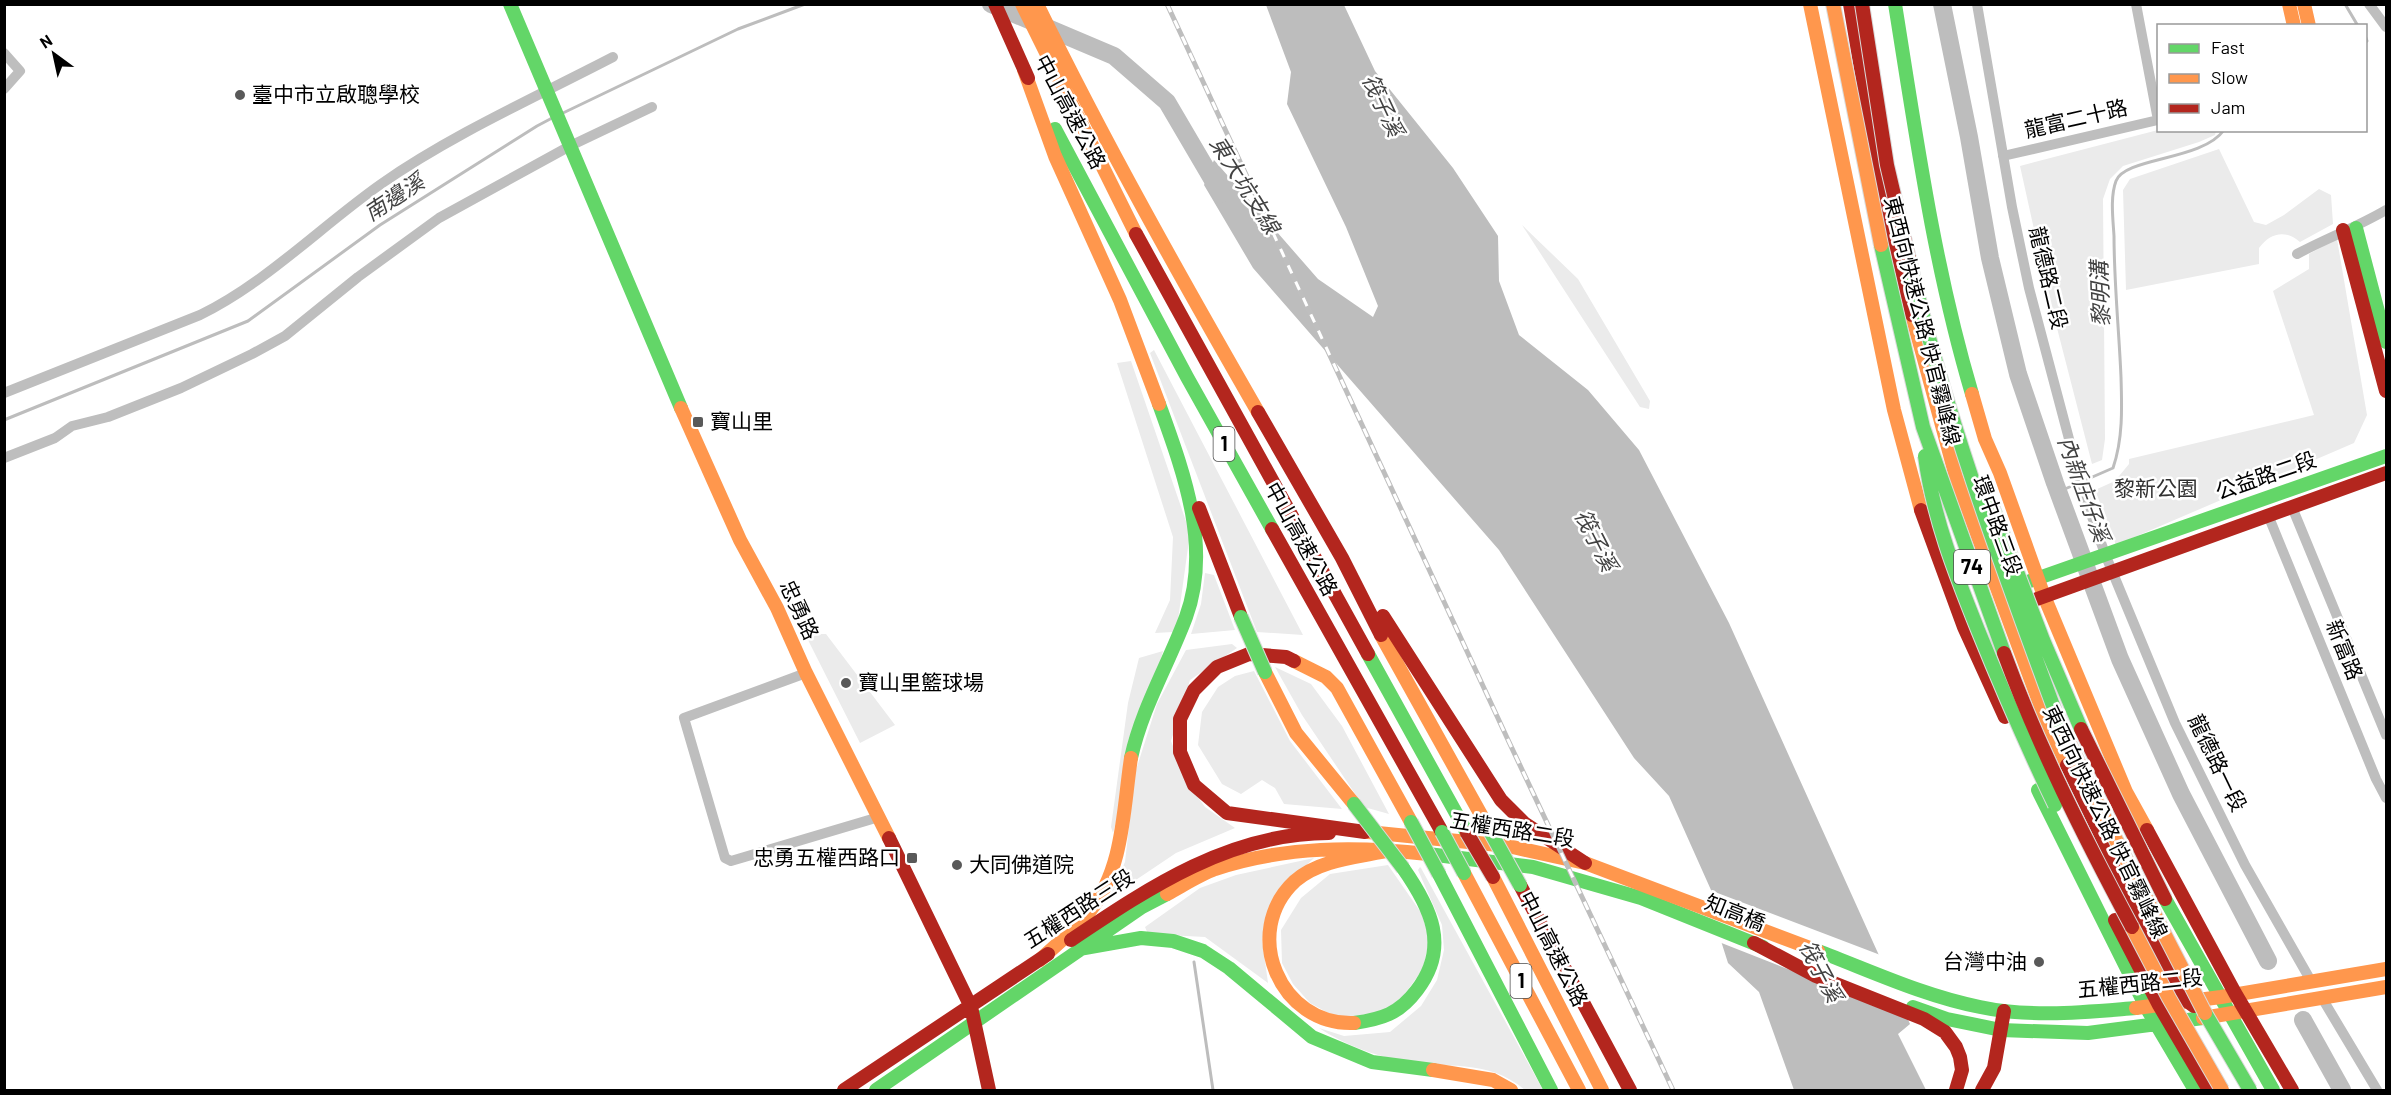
<svg xmlns="http://www.w3.org/2000/svg" width="2391" height="1095" font-family="Barlow,'Noto Sans TC',sans-serif">
<rect width="100%" height="100%" fill="#fff"/>
<path fill="#ebebeb" d="M2158,130L2216,131L2215,135L2199,142L2123,166L2110,179L2103,199L2105,439L2102,460L2092,464L2049,297L2020,166Z
M2219,149L2254,222L2266,225L2284,215L2319,189L2331,195L2333,224L2300,242C2285,229 2270,233 2259,248V264L2126,290L2123,190L2130,179Z
M1522,225L1578,279L1650,401L1649,409L1640,407Z
M2337,239L2367,415L2354,443L2116,545L2095,490L2115,481L2129,464V459L2314,415L2273,291L2309,269V254Z
M1154,350L1303,635L1257,632L1150,353Z
M1131,361L1190,533L1178,620L1173,632L1155,633L1170,600L1173,537L1117,363Z
M1205,573L1214,575L1235,630L1191,634L1201,604Z
M818,634H826L895,725L860,743L808,640Z
M1232,644L1237,648L1190,680L1171,741L1187,782L1205,807L1235,828L1176,853L1109,898L1125,862L1135,773L1157,704L1186,650Z
M1163,651L1113,833L1111,827L1128,703L1139,658Z
M1275,667L1311,684L1342,726L1389,814L1364,807L1302,715Z
M1254,671L1290,741L1342,809L1284,804L1275,788L1262,780L1241,794L1222,784L1198,745L1202,712L1218,687L1235,676Z
M1314,858L1282,888L1262,939L1268,983L1205,937L1148,934L1145,927L1200,888L1236,875Z
M1388,865L1422,914L1429,939L1423,969L1404,995L1380,1015L1343,1021L1310,1003L1293,984L1282,963L1281,930L1301,898L1330,874Z
M1420,867L1421,868L1543,1090H1525C1486,1057 1446,1070 1401,1061C1373,1055 1343,1044 1319,1028L1344,1036L1390,1032L1421,1006L1437,980L1444,950L1442,925L1418,870Z"/>
<path fill="#bdbdbd" d="M1266,5H1344L1375,71L1453,168L1498,236L1499,281L1519,335L1588,390L1639,450L1729,623L1910,1024L1898,1034L1926,1090H1794L1759,992L1728,963L1715,922V899L1669,796L1634,758L1499,550L1253,268L1204,185L1214,160L1318,279L1373,317L1378,306L1346,227L1287,104L1291,72Z"/>
<path fill="#fff" d="M1707,889L1883,956L1910,1017L1719,942L1712,922V900Z"/>
<g fill="none" stroke-linecap="round" stroke-linejoin="round">
<path stroke="#bdbdbd" stroke-width="3" d="M2345,4L2358,26
M2366,38L2367,41L2366,42
M563,113L738,29L805,4
M4,420L248,321L380,225L537,126L554,117
M2058,492L2113,468C2123,439 2122,408 2121,377C2119,330 2114,283 2114,236C2113,219 2110,197 2116,181C2125,157 2202,161 2224,130
M1194,962L1213,1090"/>
<path stroke="#bdbdbd" stroke-width="18" d="M991,4L1114,56L1167,102L1221,194
M1942,4L1969,137L1990,258L2018,374L2055,483L2120,659L2181,794L2268,961
M2303,1020L2342,1090"/>
<path stroke="#bebebe" stroke-width="10" d="M1977,4L2012,207L2029,288L2082,488L2105,554L2175,723L2245,865L2311,981
M2369,4L2386,27
M4,53L20,71L4,89
M2003,156L2158,120L2136,4
M2297,254C2327,238 2357,227 2386,210
M4,393L200,315C267,282 320,227 381,184C451,135 536,97 613,57
M4,458L55,438L72,426L108,417L181,388L252,354L285,336L358,277L439,218L570,146L652,107
M2292,507L2386,735
M2268,515L2376,779L2386,798
M806,673L684,718L725,858L731,861L879,817
M2322,998L2377,1090"/>
<path stroke="#63d668" stroke-width="14" d="M510,4L681,408
M1895,4C1916,135 1934,266 1972,394
M1055,129L1187,377L1272,529
M2356,228L2386,342
M2030,581L2386,456
M1368,654L1467,833
M1131,758C1142,708 1168,665 1186,617C1212,546 1183,471 1159,404
M2038,790L2146,1007L2195,1090
M1428,854L1533,867L1641,898L1763,947
M1439,874L1551,1090
M2165,899L2273,1090
M1079,949L1141,938L1173,941L1203,951L1229,968L1312,1037L1372,1062L1433,1070
M1818,951C1871,971 1924,996 1980,1007C2031,1018 2085,1012 2136,1008
M1913,1007L1947,1019L2001,1030L2088,1033L2203,1018
M1354,1023C1382,1019 1399,1014 1417,990C1450,947 1431,908 1403,868
M876,1090L1142,907L1167,894"/>
<path stroke="#ff974d" stroke-width="14" d="M1022,4L1136,234
M1037,4C1105,143 1181,278 1258,412
M1810,4L1894,410L1921,510
M2289,4L2294,26
M2304,4L2309,26
M1024,70L1055,156L1120,300L1159,404
M1912,315L1956,477L2044,715L2067,765
M1972,394L1985,439L2000,473L2044,596L2126,792L2147,830
M681,408L740,540L777,608L806,673L889,838
M1381,635L1485,822
M1294,661L1326,677L1337,688L1411,822
M1265,672L1296,733L1354,804
M1368,832L1508,846L1585,863L1818,951
M1464,873L1579,1090
M1493,877L1602,1090
M1167,894C1182,886 1199,875 1215,869C1284,846 1357,846 1428,854
M1040,960C1057,944 1075,930 1089,912C1124,869 1123,810 1131,758
M2136,1008L2221,997L2386,969
M2203,1018L2386,987
M1354,1023C1280,1026 1240,932 1295,881C1320,859 1360,857 1391,850
M1433,1070L1493,1080L1511,1090"/>
<path stroke="#b3261e" stroke-width="14" d="M995,4L1028,78
M1850,4L1878,168L1912,315
M2343,230L2386,391
M1136,234L1368,654
M1258,412L1342,558L1381,635
M1199,508L1241,617
M1921,510L1964,627L2005,717
M1272,529L1442,832
M2037,599L2386,473
M1383,616L1501,800L1524,823L1585,863
M1294,661L1286,657L1249,654L1217,667L1194,690L1180,719V752L1194,785L1227,813L1365,832
M2067,765L2139,914L2187,1001L2194,1006
M2147,830L2235,993L2292,1090
M889,838L971,1007L989,1090
M1520,885L1630,1090
M2115,920L2159,1005L2209,1090
M1071,940C1150,887 1230,833 1329,833
M1754,943L1816,976L1924,1019L1945,1032L1956,1047L1960,1057L1962,1070L1956,1090
M844,1090L1048,954
M1982,1090L1994,1068L2004,1011"/>
<g stroke="#bebebe" stroke-width="5">
<path id="rail" d="M1167,4L1509,742L1673,1090"/>
</g>
<use href="#rail" stroke="#fff" stroke-width="3" stroke-dasharray="9" stroke-linecap="butt"/>
<g stroke="#dbdbdb" stroke-width="16" stroke-linecap="butt">
<path id="fast-bridge" d="M1881,245L1923,427L2004,653
M1909,259C1945,414 2000,562 2055,711L2066,736
M1925,456C1933,517 1955,573 1978,630C2002,689 2027,747 2055,805
M1992,506L2043,640L2081,729
M1241,617L1265,672
M1354,804L1403,868
M1411,822L1439,874
M1485,822L1520,885
M1442,832L1464,873
M2205,1013L2250,1090"/>
</g>
<g stroke="#dbdbdb" stroke-width="16" stroke-linecap="butt">
<path id="slow-bridge" d="M1833,4L1881,245
M2066,736L2098,805L2205,1013
M2132,927L2169,998L2222,1090"/>
</g>
<g stroke="#dbdbdb" stroke-width="16" stroke-linecap="butt">
<path id="jam-bridge" d="M1862,4L1887,165L1909,259
M2004,653C2039,748 2084,837 2132,927
M2081,729L2165,899
M1467,833L1493,877"/>
</g>
<use href="#fast-bridge" stroke="#63d668" stroke-width="14"/>
<use href="#slow-bridge" stroke="#ff974d" stroke-width="14"/>
<use href="#jam-bridge" stroke="#b3261e" stroke-width="14"/>
</g>
<g fill="#595959" stroke="#fff" stroke-width="2">
<circle cx="240" cy="95" r="6"/>
<rect x="692" y="416" width="12" height="12" rx="3"/>
<circle cx="846" cy="683" r="6"/>
<rect x="906" y="852" width="12" height="12" rx="3"/>
<circle cx="957" cy="865" r="6"/>
<circle cx="2039" cy="962" r="6"/>
</g>
<g text-anchor="middle" stroke-width="5" stroke-linejoin="round" paint-order="stroke">
<g fill="#fff" stroke="#4c4c4c" stroke-width="1.5">
<rect x="1213.5" y="427" width="21" height="34" rx="4.5"/>
<rect x="1954" y="550" width="36" height="34" rx="4.5"/>
<rect x="1510.5" y="964" width="21" height="34" rx="4.5"/>
</g>
<g font-size="20" font-weight="bold" fill="#000">
<text x="1224" y="451">1</text>
<text x="1972" y="574">74</text>
<text x="1521" y="988">1</text>
</g>
<g font-size="21" fill="#000" stroke="#fff" text-anchor="start">
<text x="252" y="102">臺中市立啟聰學校</text>
<text x="710" y="429">寶山里</text>
<text x="858" y="690">寶山里籃球場</text>
<text x="900" y="865" text-anchor="end">忠勇五權西路口</text>
<text x="969" y="872">大同佛道院</text>
<text x="2027" y="969" text-anchor="end">台灣中油</text>
</g>
<g font-size="21" fill="#000" stroke="#fff">
<text transform="translate(1070 112) rotate(62)" y="7">中山高速公路</text>
<text transform="translate(2076 119) rotate(-13)" y="7">龍富二十路</text>
<text transform="translate(2048 278) rotate(77)" y="7">龍德路二段</text>
<text transform="translate(1922 321) rotate(76)" y="7">東西向快速公路 快官霧峰線</text>
<text transform="translate(2266 476) rotate(-19)" y="7">公益路二段</text>
<text transform="translate(1997 526) rotate(70)" y="7">環中路三段</text>
<text transform="translate(1301 539) rotate(61)" y="7">中山高速公路</text>
<text transform="translate(799 610) rotate(65)" y="7">忠勇路</text>
<text transform="translate(2344 650) rotate(68)" y="7">新富路</text>
<text transform="translate(2217 763) rotate(64)" y="7">龍德路一段</text>
<text transform="translate(2105 822) rotate(64)" y="7">東西向快速公路 快官霧峰線</text>
<text transform="translate(1512 830) rotate(9)" y="7">五權西路二段</text>
<text transform="translate(1079 909) rotate(-33)" y="7">五權西路三段</text>
<text transform="translate(1735 913) rotate(22)" y="7">知高橋</text>
<text transform="translate(1553 949) rotate(63)" y="7">中山高速公路</text>
<text transform="translate(2140 984) rotate(-6)" y="7">五權西路二段</text>
</g>
<g font-size="21" fill="#313131" stroke="#fff">
<text x="2156" y="496">黎新公園</text>
</g>
<g font-size="22" font-style="italic" fill="#424242" stroke="#fff">
<text transform="translate(1383 105) rotate(65)" y="8">筏子溪</text>
<text transform="translate(1245 185) rotate(58)" y="8">東大坑支線</text>
<text transform="translate(394 197) rotate(-33)" y="8">南邊溪</text>
<text transform="translate(2100 294) rotate(-92)" y="8">黎明溝</text>
<text transform="translate(2084 489) rotate(70)" y="8">內新庄仔溪</text>
<text transform="translate(1596 540) rotate(63)" y="8">筏子溪</text>
<text transform="translate(1821 971) rotate(62)" y="8">筏子溪</text>
</g>
</g>
<rect width="2391" height="1095" fill="none" stroke="#000000" stroke-width="12"/>
<rect x="2157" y="24" width="210" height="108" fill="#ffffff" stroke="#999999" stroke-width="1.5"/>
<rect x="2169" y="44" width="30" height="9" fill="#63d668" stroke="#999999" stroke-width="1.5"/>
<text x="2211" y="54" font-size="18" fill="#000000">Fast</text>
<rect x="2169" y="74" width="30" height="9" fill="#ff974d" stroke="#999999" stroke-width="1.5"/>
<text x="2211" y="84" font-size="18" fill="#000000">Slow</text>
<rect x="2169" y="104" width="30" height="9" fill="#b3261e" stroke="#999999" stroke-width="1.5"/>
<text x="2211" y="114" font-size="18" fill="#000000">Jam</text>
<g transform="translate(54 54) rotate(327)" stroke="#ffffff" stroke-width="4.5" paint-order="stroke">
<path d="M0-4.5L10 22L0 15L-10 22Z" fill="#000000"/>
<text y="-9" font-size="16" font-weight="bold" text-anchor="middle" fill="#000000">N</text>
</g>
</svg>
